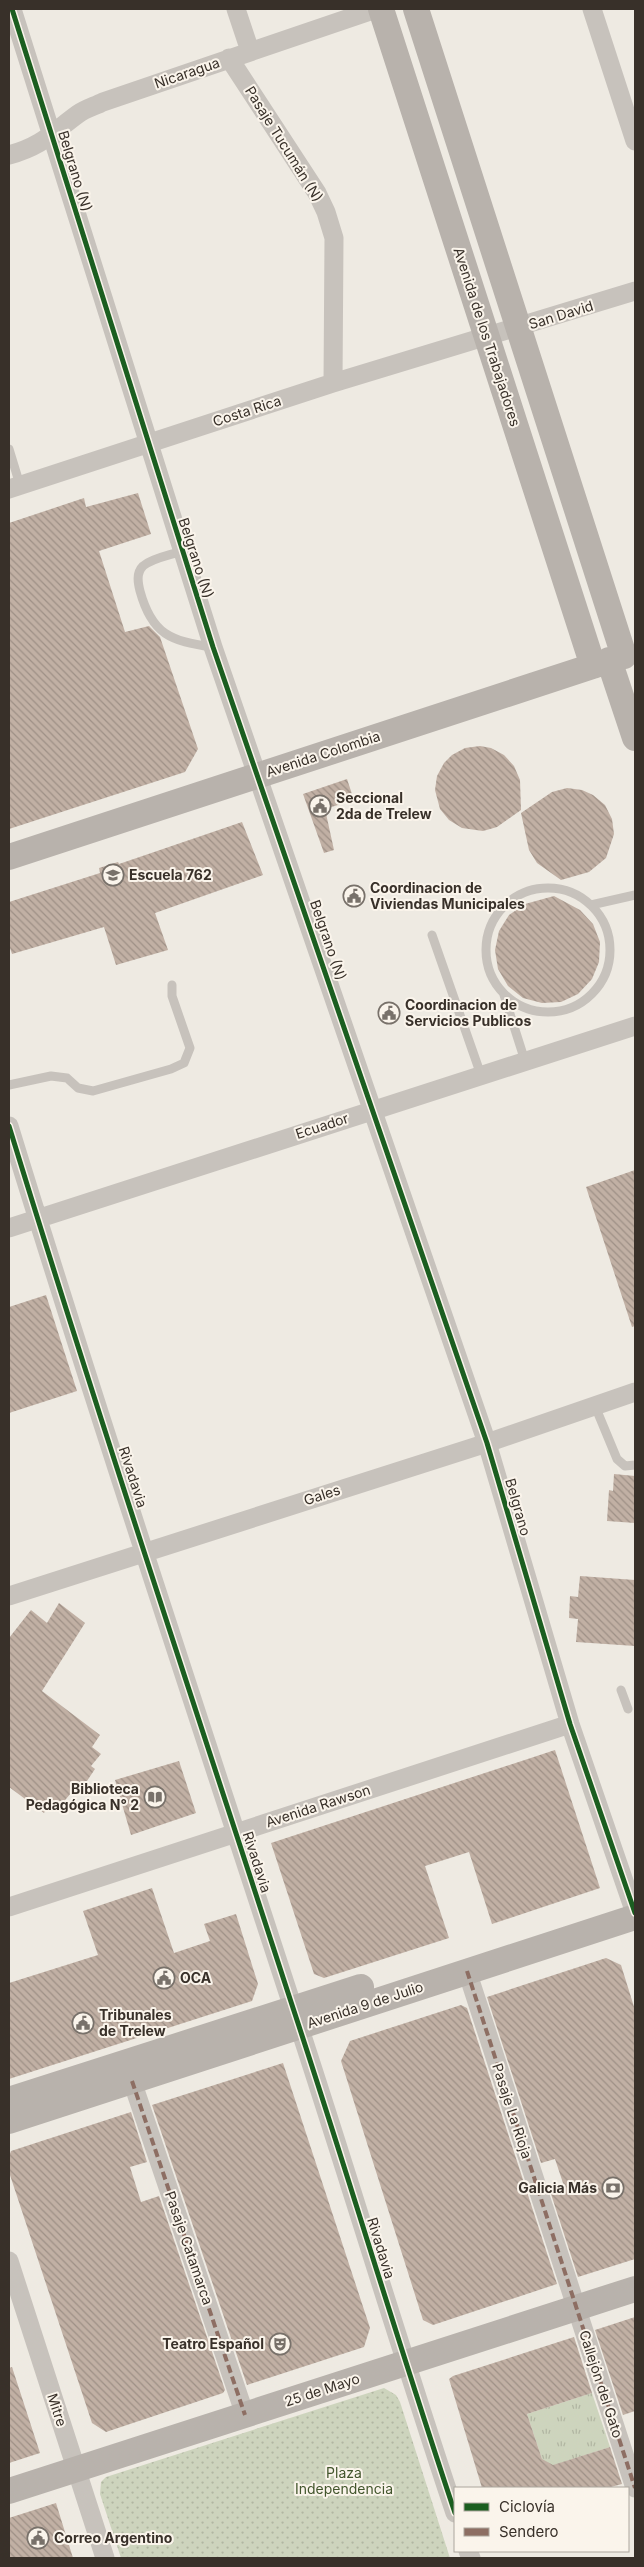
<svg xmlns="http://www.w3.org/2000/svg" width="644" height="2567" font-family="Inter,sans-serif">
<defs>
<pattern id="grass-tufts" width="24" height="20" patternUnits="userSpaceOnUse" patternTransform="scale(1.25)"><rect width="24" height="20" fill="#cdd4bd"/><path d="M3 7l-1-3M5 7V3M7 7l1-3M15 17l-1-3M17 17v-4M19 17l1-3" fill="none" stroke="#b1b6a2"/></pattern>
<pattern id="park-dots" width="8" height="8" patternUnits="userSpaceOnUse" patternTransform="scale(1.25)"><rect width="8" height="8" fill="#cdd4bd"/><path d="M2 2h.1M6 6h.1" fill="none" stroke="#b1b6a2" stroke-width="1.8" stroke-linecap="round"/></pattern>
<pattern id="building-back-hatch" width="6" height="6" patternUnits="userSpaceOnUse" patternTransform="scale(1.25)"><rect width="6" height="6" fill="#c1b0a4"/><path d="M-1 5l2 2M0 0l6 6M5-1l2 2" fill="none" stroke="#9e9086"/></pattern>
</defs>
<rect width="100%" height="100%" fill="#eeeae2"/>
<path fill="url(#grass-tufts)" d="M592,2393L610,2447L545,2468L527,2414Z"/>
<path fill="url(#park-dots)" d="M384,2388L396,2395L400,2402L450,2558H121L100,2494L101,2482L106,2477Z"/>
<path fill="url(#building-back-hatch)" d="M138,493L151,534L99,551L125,632L149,626L160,637L198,749L185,772L9,829V523L84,498L86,507Z
M480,746L491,748L504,755L514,766L520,780L521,810L497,827L483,831L462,828L449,820L440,809L435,790L437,776L444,763L452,755L465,748Z
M347,779L354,800L325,809L334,850L324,853L303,794Z
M567,788L582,790L593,795L605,805L612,819L614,834L606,858L589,872L561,880L537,863L529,850L521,813L552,792Z
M242,822L263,875L155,913L168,950L116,965L104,927L12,954L9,945V902L100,873L99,868L118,862L119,864Z
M554,896L580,910L593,924L600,942L599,962L592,979L578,994L561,1002L542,1003L523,998L508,986L498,969L495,950L499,931L509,915L525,904Z
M635,1170V1326L632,1327L586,1187Z
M46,1295L77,1391L9,1413V1307Z
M614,1474L635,1476V1523L607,1521L609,1490L613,1491Z
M580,1576L635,1580V1646L576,1642L578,1619L569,1618L570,1596L578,1597Z
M59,1603L85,1623L42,1691L100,1735L92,1747L101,1754L91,1766L95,1769L77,1796L71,1793L61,1805L53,1800L44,1813L9,1787V1638L31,1610L47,1623Z
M555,1750L600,1888L492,1924L469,1852L425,1866L449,1938L324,1978L314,1974L271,1843Z
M179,1761L196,1813L131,1835L115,1780Z
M152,1888L174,1953L210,1941L204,1924L236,1914L258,1984L252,2001L9,2079V1983L98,1955L83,1911Z
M606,1958L621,1965L635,2010V2259L578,2277L550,2191L564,2186L555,2159L541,2163L487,1997Z
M461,2005L467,2008L557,2284L433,2325L423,2320L341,2061L350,2041Z
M283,2063L370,2328L364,2347L247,2385L152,2105Z
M131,2112L147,2162L130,2167L141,2202L159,2196L225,2390L223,2393L106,2432L92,2423L9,2172V2156L11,2151Z
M635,2317V2411L623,2415L595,2330Z
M574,2337L592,2393L527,2414L542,2459L553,2465L610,2447L622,2484L607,2488H482L449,2379L453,2376Z
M12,2367L40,2453L9,2463V2368Z
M56,2503L73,2558H9V2518Z"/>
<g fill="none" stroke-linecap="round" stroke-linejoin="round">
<path stroke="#c7c2bc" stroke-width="9" d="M9,449L20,485
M182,551C171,555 152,558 143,566C136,573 138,583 140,591C152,635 171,641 212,647
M486 950a62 62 0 1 1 124 0a62 62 0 1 1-124 0Z
M591,905L635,895
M432,935L481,1075
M504,995L525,1061
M9,1085L51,1076L67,1078L78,1088L93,1091L171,1069L184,1063L190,1048L172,996V985
M595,1406L617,1459L625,1466L635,1465
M621,1690L628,1709"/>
<path stroke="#c7c2bc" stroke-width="19" d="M12,9L213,647L487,1443L570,1724L635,1913
M236,9L250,51
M592,9L635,141
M229,58L317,193L326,212L334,238L333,383
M9,155C42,146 52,133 78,114C85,109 95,106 103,102L376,9
M9,489L333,383L635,291
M9,1126C100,1422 198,1716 294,2011C349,2178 399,2346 455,2513
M9,1228L635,1026
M9,1596L487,1443L635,1392
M9,1907L570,1724
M467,1971L635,2488
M132,2081L245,2415
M9,2261L105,2558
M468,2551L471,2558"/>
<path stroke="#b8b2ac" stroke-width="26" d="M381,9L593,666
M416,9L624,656
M609,660L635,738
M9,857L608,661
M9,2100L361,1987
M9,2121L635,1917
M9,2491L635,2289"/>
<path stroke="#8d6e63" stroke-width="4" stroke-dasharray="8 4" stroke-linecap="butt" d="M467,1971L635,2488
M132,2081L245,2415"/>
<g stroke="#faf4eb" stroke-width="8">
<path id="cycleway" d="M12,9L213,647L487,1443L570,1724L635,1913
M9,1126C100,1422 198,1716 294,2011C349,2178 399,2346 455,2513"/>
</g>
<use href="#cycleway" stroke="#1b5e20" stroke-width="5"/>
</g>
<defs>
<g id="civic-ring" transform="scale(1.125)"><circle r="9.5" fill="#faf4eb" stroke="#78716a" stroke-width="1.5"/><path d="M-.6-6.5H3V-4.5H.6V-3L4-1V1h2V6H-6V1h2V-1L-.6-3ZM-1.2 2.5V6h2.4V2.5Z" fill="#78716a"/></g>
<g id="school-ring" transform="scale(1.125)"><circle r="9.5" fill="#faf4eb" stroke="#78716a" stroke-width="1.5"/><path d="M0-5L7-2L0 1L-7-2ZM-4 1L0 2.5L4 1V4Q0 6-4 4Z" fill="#78716a"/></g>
<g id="library-ring" transform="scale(1.125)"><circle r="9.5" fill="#faf4eb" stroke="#78716a" stroke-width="1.5"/><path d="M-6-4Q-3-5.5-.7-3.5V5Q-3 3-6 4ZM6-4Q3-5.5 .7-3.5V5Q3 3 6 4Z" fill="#78716a"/></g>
<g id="bank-ring" transform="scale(1.125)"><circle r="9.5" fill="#faf4eb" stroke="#78716a" stroke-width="1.5"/><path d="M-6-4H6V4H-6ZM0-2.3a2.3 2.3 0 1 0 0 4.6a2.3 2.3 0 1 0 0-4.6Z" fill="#78716a"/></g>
<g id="theatre-ring" transform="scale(1.125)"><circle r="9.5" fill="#faf4eb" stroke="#78716a" stroke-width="1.5"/><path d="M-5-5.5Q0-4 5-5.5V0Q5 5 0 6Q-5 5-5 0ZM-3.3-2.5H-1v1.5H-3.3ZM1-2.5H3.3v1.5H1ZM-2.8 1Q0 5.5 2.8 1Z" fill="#78716a"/></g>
</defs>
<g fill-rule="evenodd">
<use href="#civic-ring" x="320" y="806"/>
<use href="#school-ring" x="113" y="875"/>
<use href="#civic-ring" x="354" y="896"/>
<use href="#civic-ring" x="389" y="1013"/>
<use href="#library-ring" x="155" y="1797"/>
<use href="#civic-ring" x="164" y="1978"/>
<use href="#civic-ring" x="83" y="2023"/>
<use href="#bank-ring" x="613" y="2188"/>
<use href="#theatre-ring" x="280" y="2344"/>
<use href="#civic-ring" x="38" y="2538"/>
</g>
<g text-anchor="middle" stroke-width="4" stroke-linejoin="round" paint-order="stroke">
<g font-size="14" fill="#383029" stroke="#faf4eb">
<text transform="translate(187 73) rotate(-19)" y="5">Nicaragua</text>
<text transform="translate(284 144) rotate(58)" y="5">Pasaje Tucumán (N)</text>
<text transform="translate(75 171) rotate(73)" y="5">Belgrano (N)</text>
<text transform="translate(561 315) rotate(-17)" y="5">San David</text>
<text transform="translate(487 337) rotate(72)" y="5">Avenida de los Trabajadores</text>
<text transform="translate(247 411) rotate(-18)" y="5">Costa Rica</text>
<text transform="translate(196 558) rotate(72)" y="5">Belgrano (N)</text>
<text transform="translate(323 754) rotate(-18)" y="5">Avenida Colombia</text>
<text transform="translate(328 940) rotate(71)" y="5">Belgrano (N)</text>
<text transform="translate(322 1126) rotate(-18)" y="5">Ecuador</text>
<text transform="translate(133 1477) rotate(72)" y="5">Rivadavia</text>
<text transform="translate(322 1495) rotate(-18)" y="5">Gales</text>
<text transform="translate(518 1507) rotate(74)" y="5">Belgrano</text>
<text transform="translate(318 1806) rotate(-18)" y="5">Avenida Rawson</text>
<text transform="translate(257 1862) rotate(72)" y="5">Rivadavia</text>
<text transform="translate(365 2005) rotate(-18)" y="5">Avenida 9 de Julio</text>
<text transform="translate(512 2111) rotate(72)" y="5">Pasaje La Rioja</text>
<text transform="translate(189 2248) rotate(71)" y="5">Pasaje Catamarca</text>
<text transform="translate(381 2248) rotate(73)" y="5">Rivadavia</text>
<text transform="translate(601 2384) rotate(72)" y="5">Callejón del Gato</text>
<text transform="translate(322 2390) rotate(-18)" y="5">25 de Mayo</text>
<text transform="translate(57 2410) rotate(72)" y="5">Mitre</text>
</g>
<g font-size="14" font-weight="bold" fill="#383029" stroke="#faf4eb" text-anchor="start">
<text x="336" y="803">Seccional<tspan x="336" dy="16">2da de Trelew</tspan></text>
<text x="129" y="880">Escuela 762</text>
<text x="370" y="893">Coordinacion de<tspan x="370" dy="16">Viviendas Municipales</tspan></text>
<text x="405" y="1010">Coordinacion de<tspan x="405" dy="16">Servicios Publicos</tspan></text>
<text x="139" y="1794" text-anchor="end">Biblioteca<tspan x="139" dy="16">Pedagógica N° 2</tspan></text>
<text x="180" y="1983">OCA</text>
<text x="99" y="2020">Tribunales<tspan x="99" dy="16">de Trelew</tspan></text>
<text x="597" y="2193" text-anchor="end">Galicia Más</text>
<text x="264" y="2349" text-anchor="end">Teatro Español</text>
<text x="54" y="2543">Correo Argentino</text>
</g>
<g font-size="14" fill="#43562d" stroke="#faf4eb">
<text x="344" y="2478">Plaza<tspan x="344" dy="16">Independencia</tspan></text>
</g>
</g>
<rect width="644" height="2567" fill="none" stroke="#383029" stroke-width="20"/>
<rect x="454" y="2487" width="175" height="65" fill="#faf4eb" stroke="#aca69d"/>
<rect x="464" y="2503" width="25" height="8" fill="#1b5e20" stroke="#aca69d"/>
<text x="499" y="2512" font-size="15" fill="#383029">Ciclovía</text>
<rect x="464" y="2528" width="25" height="8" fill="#8d6e63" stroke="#aca69d"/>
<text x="499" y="2537" font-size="15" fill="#383029">Sendero</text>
</svg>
